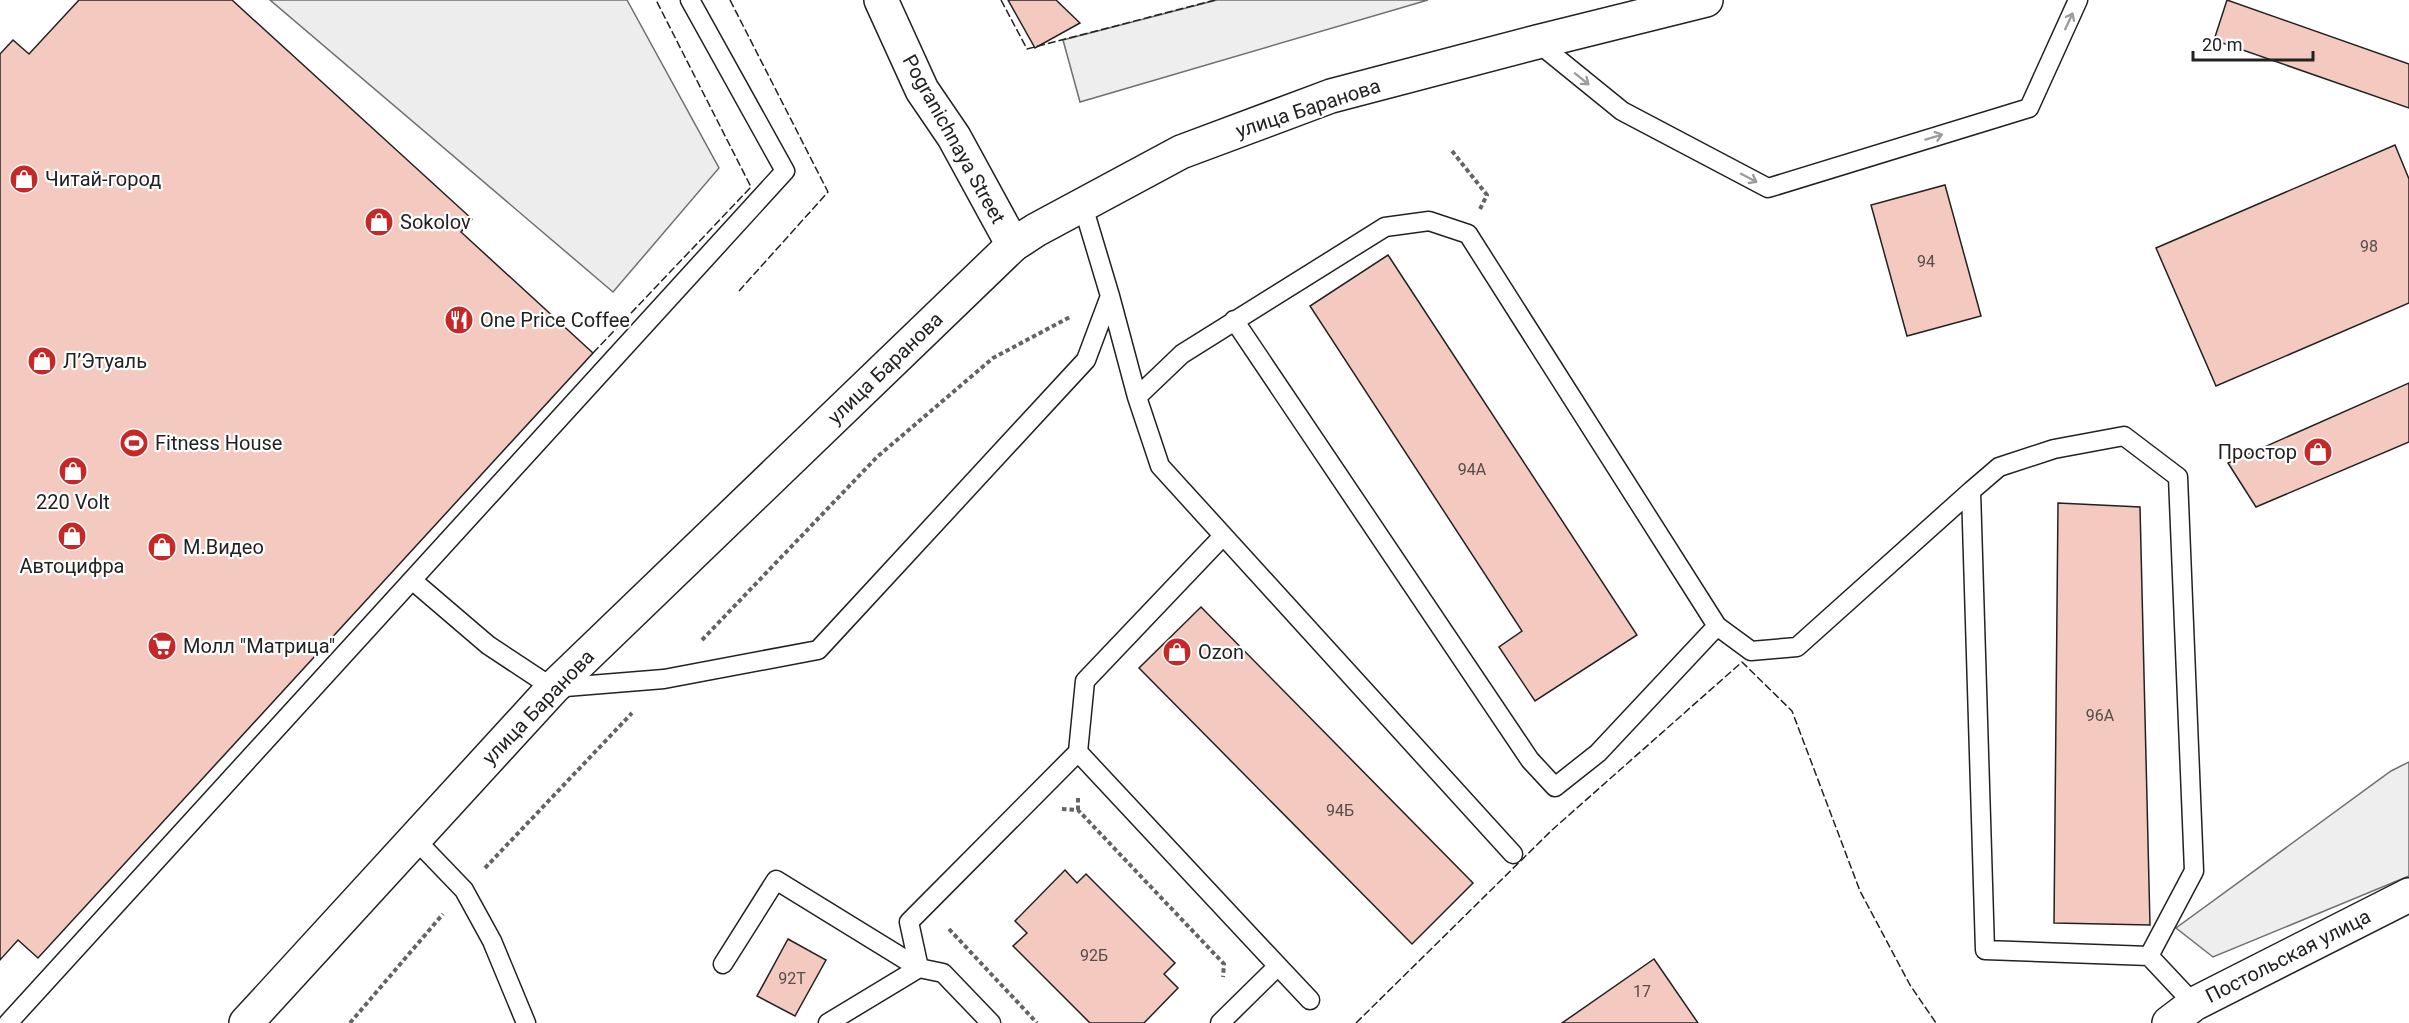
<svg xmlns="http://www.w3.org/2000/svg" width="2409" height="1023" font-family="Roboto,sans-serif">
<rect width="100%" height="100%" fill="#fff"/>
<path fill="#eee" stroke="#6f6f6f" stroke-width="1.5" d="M1217,0H1428L1080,102L1063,40Z
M2409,762V876L2213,957L2176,928L2391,771Z"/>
<path fill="#ededed" stroke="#6f6f6f" stroke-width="1.5" d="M270,0H627L719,168L613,292Z"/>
<path fill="#f3c9c0" stroke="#222" stroke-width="1.5" d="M79,0H232L472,219L461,232L593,353L38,958L18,940L0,960V54L13,40L29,54Z
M1008,0H1056L1080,23L1035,48Z
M2227,0L2409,64V108L2214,40Z
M2395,145L2409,179V303L2216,386L2156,248Z
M1945,185L1981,316L1907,336L1871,205Z
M1388,255L1637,635L1535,701L1499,647L1522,631L1310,306Z
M2409,383V442L2256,507L2228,463Z
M2058,503L2140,507L2150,925L2054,923Z
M1201,607L1473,883L1412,944L1139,668Z
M1065,870L1077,883L1086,874L1175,963L1164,974L1178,988L1144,1023H1090L1013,946L1027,933L1015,921Z
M788,939L826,960L795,1016L757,996Z
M1654,959L1698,1023H1562Z"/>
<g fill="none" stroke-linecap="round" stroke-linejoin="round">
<g stroke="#222" stroke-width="21">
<path id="lane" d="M1537,42L1622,111L1768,188L2029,108L2078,0
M1110,296L1137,397L1182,354L1385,227L1429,221L1468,234L1717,626L1751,651L1797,647L1971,491
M1234,320L1530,760L1555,787L1598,753L1717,626
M1137,397L1160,466L1513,854
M412,580L488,645L553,688L664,679L818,650L1086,360L1110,296L1083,206
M414,838L464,890L492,941L526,1023
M2149,956L1985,950L1971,491L1999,467L2054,449L2124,436L2178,477L2194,871L2149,956L2194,1004
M723,964L776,880L919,968
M1278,966L1310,1000
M919,968L909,922L1078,752
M8,1023L785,171L690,0
M828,1023L919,968L943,973L991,1023
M1220,1023L1278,966L1078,752L1085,681L1223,536"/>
</g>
<g stroke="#222" stroke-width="36">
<path id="street" d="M881,0L922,90L954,137L1013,245
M2169,1023L2194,1004L2409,895"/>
</g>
<g stroke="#222" stroke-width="36">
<path id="secondary" d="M246,1023L553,688L1013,245L1036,230L1181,152L1331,96L1537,42L1706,0"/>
</g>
<path stroke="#646464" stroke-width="4" stroke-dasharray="4.5 3" stroke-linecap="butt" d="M1452,151L1487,195L1480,209
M702,640L877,457L993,358L1070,317
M1062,809L1078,810L1224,964L1223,977
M1078,810V795
M485,868L632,713
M949,929L1037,1023
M350,1023L443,914"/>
<use href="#lane" stroke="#fff" stroke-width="18"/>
<use href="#street" stroke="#fff" stroke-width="33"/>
<use href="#secondary" stroke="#fff" stroke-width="33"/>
<path stroke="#222" stroke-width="1.5" stroke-dasharray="8 3" stroke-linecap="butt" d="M730,0L828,192L739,291
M1001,0L1027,49L1215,0
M593,353L751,187L656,0
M1356,1023L1552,830L1742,662L1792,711L1860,891L1910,985L1936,1023"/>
</g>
<defs><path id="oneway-shaft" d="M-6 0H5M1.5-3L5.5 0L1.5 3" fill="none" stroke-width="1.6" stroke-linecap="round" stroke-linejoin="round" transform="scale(1.5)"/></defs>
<g stroke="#9c9c9c">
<use href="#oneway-shaft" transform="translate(2069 21) rotate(-65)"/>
<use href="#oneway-shaft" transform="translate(1582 79) rotate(39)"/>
<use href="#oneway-shaft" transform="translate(1934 137) rotate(-17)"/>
<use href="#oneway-shaft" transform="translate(1749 178) rotate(28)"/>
</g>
<defs>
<g id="shop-disc" transform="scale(1.5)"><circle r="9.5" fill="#c62828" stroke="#fff"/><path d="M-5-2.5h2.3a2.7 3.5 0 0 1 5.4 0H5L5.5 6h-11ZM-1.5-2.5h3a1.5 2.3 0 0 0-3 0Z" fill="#fff"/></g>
<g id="restaurant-disc" transform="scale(1.5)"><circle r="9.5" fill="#c62828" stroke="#fff"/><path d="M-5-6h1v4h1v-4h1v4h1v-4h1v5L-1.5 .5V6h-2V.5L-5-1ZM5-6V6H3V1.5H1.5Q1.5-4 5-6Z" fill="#fff"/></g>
<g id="stadium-disc" transform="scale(1.5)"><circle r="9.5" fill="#c62828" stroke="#fff"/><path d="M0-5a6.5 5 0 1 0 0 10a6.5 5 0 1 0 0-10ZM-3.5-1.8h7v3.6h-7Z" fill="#fff"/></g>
<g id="supermarket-disc" transform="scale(1.5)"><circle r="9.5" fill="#c62828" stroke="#fff"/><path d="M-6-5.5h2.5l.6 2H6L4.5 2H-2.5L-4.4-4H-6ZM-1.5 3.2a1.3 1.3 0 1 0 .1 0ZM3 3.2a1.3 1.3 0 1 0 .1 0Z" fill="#fff"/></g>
</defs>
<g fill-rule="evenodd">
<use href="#shop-disc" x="24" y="179"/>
<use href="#shop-disc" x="379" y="222"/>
<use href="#restaurant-disc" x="459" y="320"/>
<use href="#shop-disc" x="42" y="361"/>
<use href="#stadium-disc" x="134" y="443"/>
<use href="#shop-disc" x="2318" y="452"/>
<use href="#shop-disc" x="73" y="471"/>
<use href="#shop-disc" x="72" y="536"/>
<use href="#shop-disc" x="162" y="547"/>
<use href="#supermarket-disc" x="162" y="646"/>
<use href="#shop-disc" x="1177" y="652"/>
</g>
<g text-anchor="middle" stroke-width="4.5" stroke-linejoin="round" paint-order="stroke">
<g font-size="16" fill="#564c4a">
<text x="2369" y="252">98</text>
<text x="1926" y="267">94</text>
<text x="1472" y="475">94А</text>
<text x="2100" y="721">96А</text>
<text x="1340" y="816">94Б</text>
<text x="1094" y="961">92Б</text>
<text x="792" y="984">92Т</text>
<text x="1642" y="997">17</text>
</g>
<g font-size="20" fill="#222" stroke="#fff">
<text transform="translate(1308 108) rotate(-18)" y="7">улица Баранова</text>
<text transform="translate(954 139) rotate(61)" y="7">Pogranichnaya Street</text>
<text transform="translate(885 368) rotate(-44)" y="7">улица Баранова</text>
<text transform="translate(538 707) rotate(-46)" y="7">улица Баранова</text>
<text transform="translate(2288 956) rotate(-27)" y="7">Постольская улица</text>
</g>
<g font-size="20" fill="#222" stroke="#fff" text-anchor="start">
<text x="45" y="186">Читай-город</text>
<text x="400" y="229">Sokolov</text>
<text x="480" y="327">One Price Coffee</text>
<text x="63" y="368">Л’Этуаль</text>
<text x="155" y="450">Fitness House</text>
<text x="2297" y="459" text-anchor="end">Простор</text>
<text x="73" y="509" text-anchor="middle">220 Volt</text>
<text x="183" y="554">М.Видео</text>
<text x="72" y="573" text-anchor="middle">Автоцифра</text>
<text x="183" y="653">Молл "Матрица"</text>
<text x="1198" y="659">Ozon</text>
</g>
</g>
<path d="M2193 51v9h120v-9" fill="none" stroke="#222222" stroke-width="3"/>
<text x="2202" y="51" font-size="18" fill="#222222" stroke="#ffffff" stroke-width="4.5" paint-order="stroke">20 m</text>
</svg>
